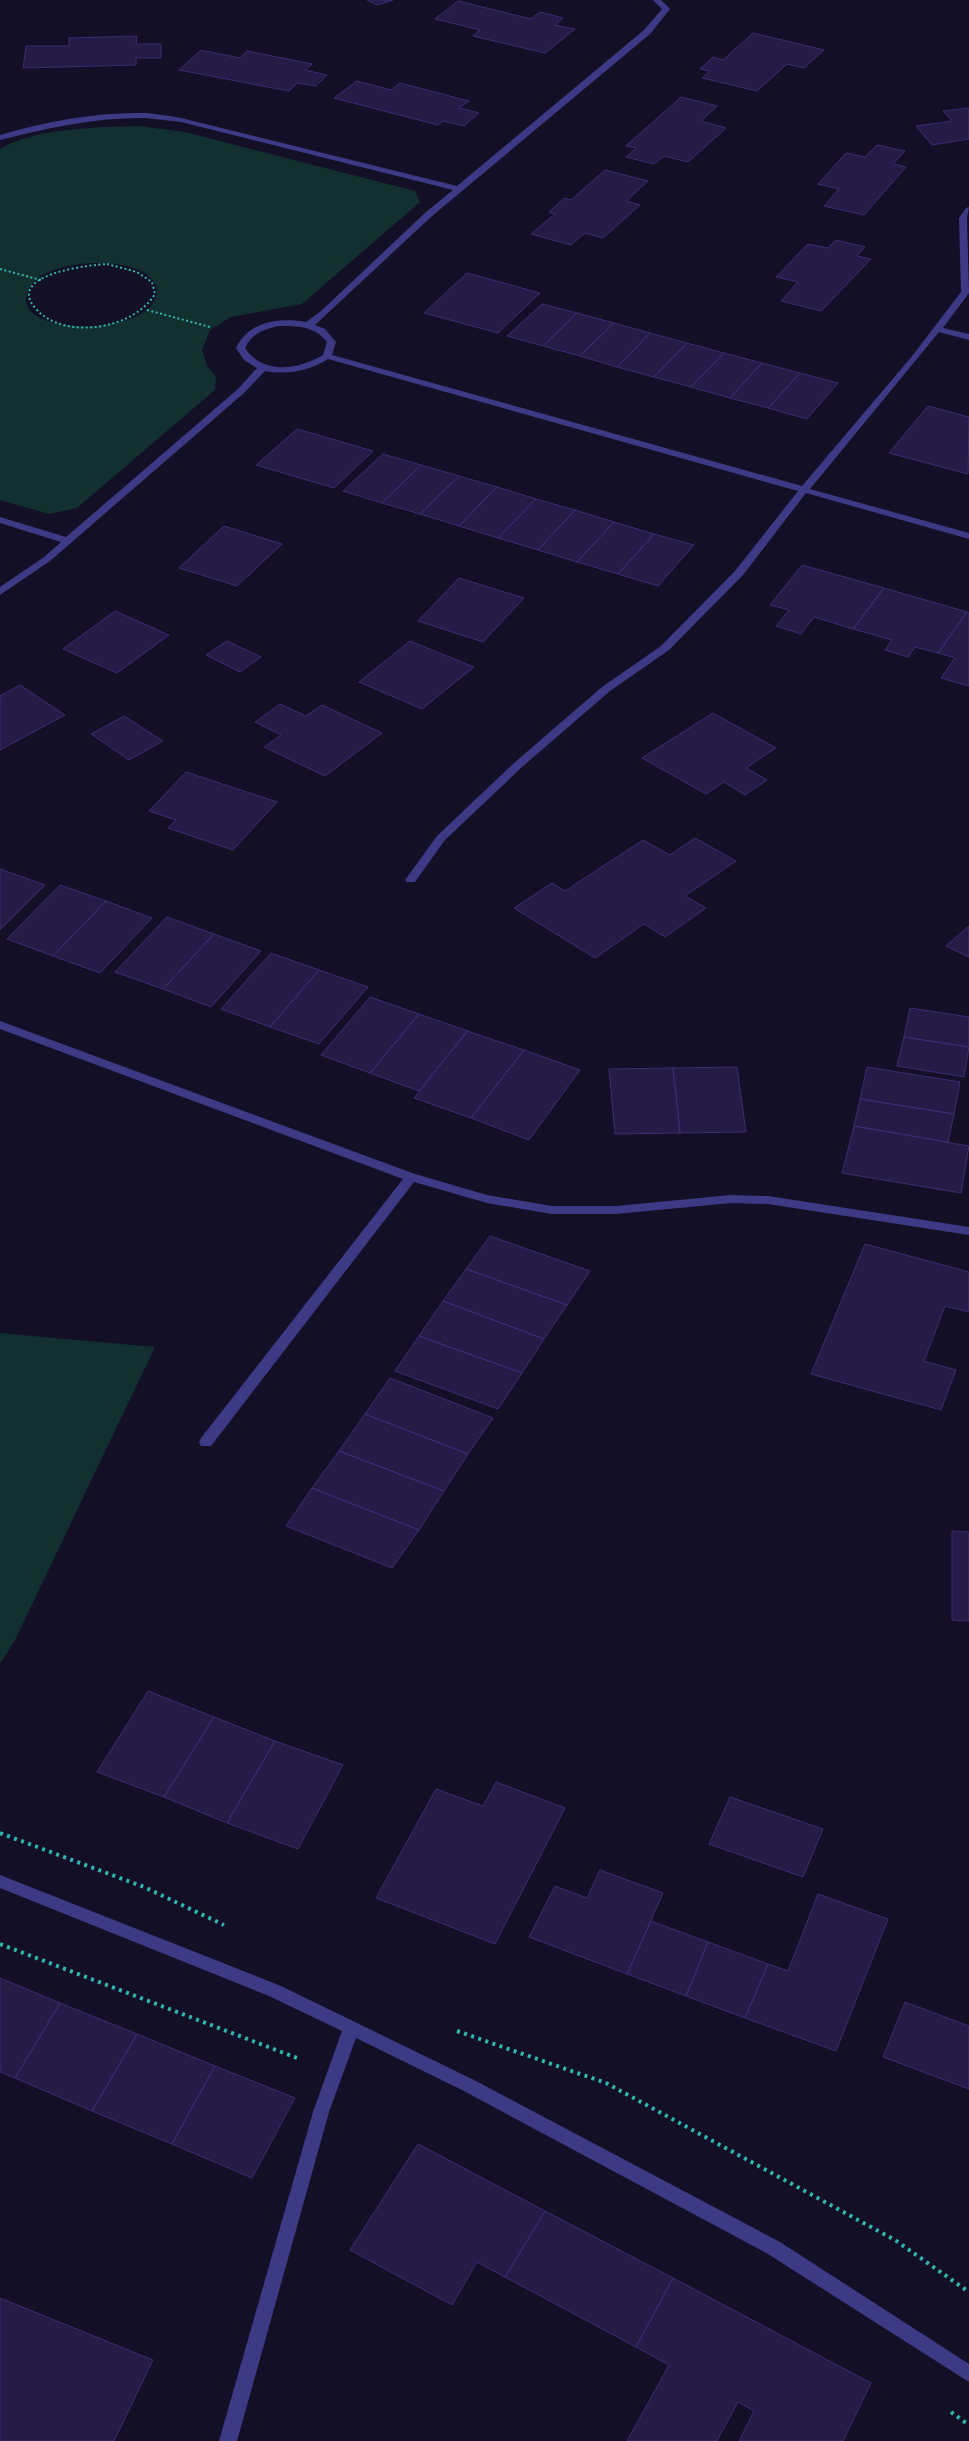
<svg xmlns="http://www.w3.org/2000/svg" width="969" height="2441" font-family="'Alegreya Sans',sans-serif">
<rect width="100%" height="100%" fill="#130f26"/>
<path fill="#12302f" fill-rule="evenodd" d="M139,126L185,132L415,191L420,202L302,304L231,317L210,330L202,350L207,366L216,377L215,390L77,508L49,514L0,500V149C35,128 98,127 139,126ZM90,263C110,263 140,263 154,282C159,290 157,298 151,306C122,338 6,332 29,289C39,269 71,265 90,263Z
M0,1333L155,1347L15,1640L0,1664Z"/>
<path fill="#241b47" stroke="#3b2d73" d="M367,0H393L377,5Z
M458,1L531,19L540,12L563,18L555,25L575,29L545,53L473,36L480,30L435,19Z
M753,33L824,50L804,68L787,64L757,91L702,78L710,71L700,69L713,57L723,60Z
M137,36L136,44H161V58H136V65L23,68L26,46H69V38Z
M201,50L240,58L247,51L312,64L305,70L327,75L316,86L297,83L289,91L179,70Z
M357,81L391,90L400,83L469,101L459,108L479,113L464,126L443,121L438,125L334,98Z
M681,97L717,106L701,121L726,128L688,162L664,156L654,164L626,157L636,148L626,146Z
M969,108V139L932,145L916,126L952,121L943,111Z
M877,145L905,151L893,164L906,167L864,215L824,206L839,189L818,184L846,153L865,157Z
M605,170L648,181L626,201L640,205L603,238L585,233L571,245L531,234L555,214L549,212L564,198L571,200Z
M836,240L865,247L857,256L871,259L821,311L781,301L798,282L776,277L808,244L828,248Z
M467,273L540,293L498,333L424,313Z
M542,304L577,313L543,346L507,336Z
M577,313L614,323L580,356L543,346Z
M614,323L650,333L617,367L580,356Z
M650,333L687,343L654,377L617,367Z
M687,343L724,353L691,387L654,377Z
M724,353L762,363L730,398L691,387Z
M762,363L800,373L768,408L730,398Z
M800,373L838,383L807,419L768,408Z
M928,406L969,417L968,474L889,453Z
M297,429L373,451L334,488L256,465Z
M383,454L421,465L382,503L343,491Z
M421,465L459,476L420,514L382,503Z
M459,476L497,487L459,526L420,514Z
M497,487L536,499L498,538L459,526Z
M536,499L575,510L538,550L498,538Z
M575,510L614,522L577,562L538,550Z
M614,522L654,534L618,574L577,562Z
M224,526L282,544L237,586L179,568Z
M654,534L694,545L658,586L618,574Z
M802,565L884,588L853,629L814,617L801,634L776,626L789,610L770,605Z
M459,578L524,598L483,642L418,621Z
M884,588L967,612L938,653L915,647L908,657L885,650L892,640L853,629Z
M115,611L169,635L117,673L63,649Z
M967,612L969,613V686L941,678L955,658L938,653Z
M227,641L261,657L240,672L206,655Z
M410,641L474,667L422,709L359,682Z
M20,685L65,715L0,750V696Z
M280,704L306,716L322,705L382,733L325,776L264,747L281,735L255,722Z
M713,713L776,748L746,768L767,780L745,795L724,782L706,794L642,758Z
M124,716L163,741L129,760L91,734Z
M186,772L277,802L233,850L168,828L176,820L149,811Z
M695,838L736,861L685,896L706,908L665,937L644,924L595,958L514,908L552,883L565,891L643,840L670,855Z
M0,869L45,885L0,930Z
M60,885L106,901L53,956L7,939Z
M106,901L152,918L100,973L53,956Z
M167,917L214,934L163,989L115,972Z
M969,926V957L946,946Z
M214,934L261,951L211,1007L163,989Z
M271,953L319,970L270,1027L221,1009Z
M319,970L368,987L319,1044L270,1027Z
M370,997L419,1014L370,1073L321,1055Z
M910,1008L969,1017V1047L904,1037Z
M419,1014L468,1031L419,1091L370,1073Z
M467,1031L524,1050L471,1118L414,1098Z
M904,1037L969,1047L964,1077L897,1066Z
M524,1050L580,1070L529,1140L471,1118Z
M737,1067L746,1132L680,1133L673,1068Z
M867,1067L960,1082L954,1114L860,1099Z
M673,1068L680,1133L615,1134L609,1069Z
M860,1099L954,1114L948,1142L854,1126Z
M854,1126L969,1146L961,1193L842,1173Z
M490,1236L590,1271L567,1305L466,1269Z
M865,1244L969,1272V1312L945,1306L924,1361L956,1370L941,1410L811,1374Z
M466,1269L567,1305L544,1339L443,1301Z
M443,1301L544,1339L522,1373L419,1336Z
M419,1336L522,1373L498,1409L395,1371Z
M390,1378L493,1418L468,1454L365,1414Z
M365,1414L468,1454L444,1491L339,1451Z
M339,1451L444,1491L419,1530L312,1488Z
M312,1488L419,1530L392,1568L286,1526Z
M952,1531L969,1532V1621L952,1620Z
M148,1691L214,1717L164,1797L97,1772Z
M214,1717L275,1741L227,1823L164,1797Z
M275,1741L343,1765L298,1849L227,1823Z
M496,1782L565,1808L495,1944L376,1898L436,1789L483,1806Z
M730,1797L823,1829L803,1877L709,1844Z
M600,1870L663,1893L627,1974L529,1937L555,1886L587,1898Z
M818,1894L888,1919L836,2051L745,2018L768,1964L788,1971Z
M651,1921L708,1942L686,1996L627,1974Z
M708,1942L768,1964L745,2018L686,1996Z
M0,1978L60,2003L15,2078L0,2072Z
M905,2002L969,2026V2089L883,2057Z
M60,2003L137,2034L92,2111L15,2078Z
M137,2034L215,2066L172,2144L92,2111Z
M215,2066L295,2098L252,2178L172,2144Z
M418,2144L545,2211L505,2277L477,2262L452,2305L350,2250Z
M545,2211L673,2278L636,2347L505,2277Z
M673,2278L871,2383L843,2441H739L754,2411L738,2402L717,2441H627L669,2365L636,2347Z
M0,2298L153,2360L114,2441H0Z"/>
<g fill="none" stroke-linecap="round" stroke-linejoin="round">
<path stroke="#2fb8b0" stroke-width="2" stroke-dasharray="2 2.5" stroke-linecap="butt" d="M107,264L137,272L152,282L155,294C134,329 65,341 36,309C4,274 90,265 107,264Z
M0,269L41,280
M147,310L210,327"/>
<path stroke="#2fb8b0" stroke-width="4" stroke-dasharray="3 4.5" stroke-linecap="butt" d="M0,1833L144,1887L224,1925
M0,1944L297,2058
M457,2031L606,2083L895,2240L969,2292
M951,2412L969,2425"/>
<path fill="#3d3a85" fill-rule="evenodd" d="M653,0H661L670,9L650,34L432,216L315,325L325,329L336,342L332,355L802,486L913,355L961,292L959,218L966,208L969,207L967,218L969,293L943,328L969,334V340L939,332L810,489L969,533V539L806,493L743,575L669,650L610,691L522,767L445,840L415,882H407L405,880L437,836L514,763L602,687L661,646L735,571L798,491L328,359C309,371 287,375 265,371L244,393L50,561L0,595V587L44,557L61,542L0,523V517L66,537L238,389L257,368L244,360L236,348C249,321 279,317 306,322L320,312L426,212L453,190L181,122C169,121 158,119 146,118C96,117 48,128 0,140V135C47,121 97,112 146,113C158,114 169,116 181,118L457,186L644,30L662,9ZM278,326C297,326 315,326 327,342L323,355C298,370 263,375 245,348C252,333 263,330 278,326Z
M0,1021L415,1174L487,1195L552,1206H616L731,1195L768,1196L969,1227V1235L768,1204L731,1203L616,1214H552L487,1203L414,1182L211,1446H201L199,1442L201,1438L403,1179L0,1029Z
M0,1875L281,1986L474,2080L780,2242L969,2364V2382L768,2254L462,2090L356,2038L329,2112L237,2441H219L313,2112L342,2031L269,1996L0,1888Z"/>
</g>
</svg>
